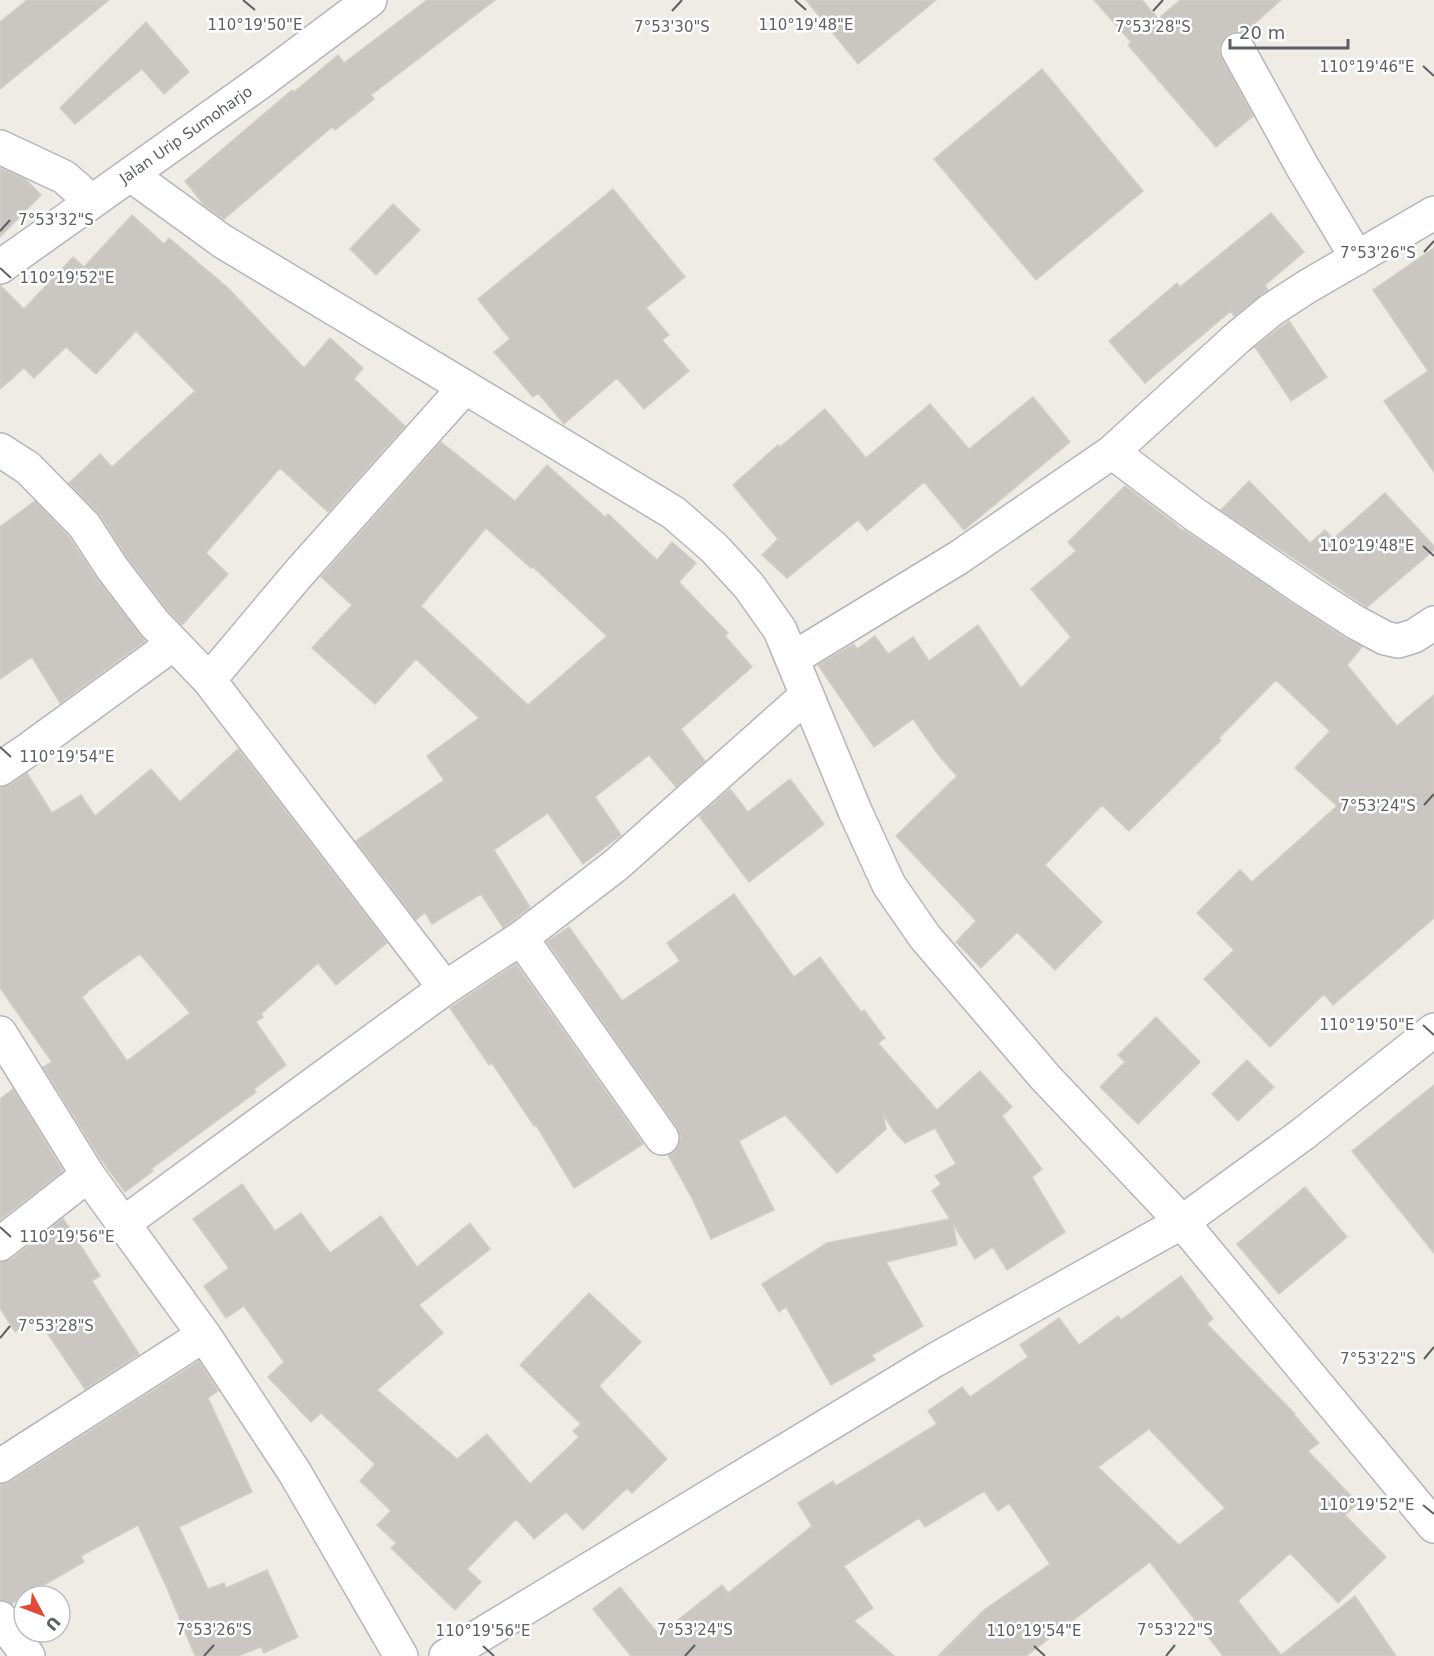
<svg xmlns="http://www.w3.org/2000/svg" width="1434" height="1656" font-family="'DejaVu Sans',sans-serif">
<rect width="100%" height="100%" fill="#eeece4"/>
<path fill="#cac6c1" stroke="#d2cec3" stroke-width="1.5" fill-rule="evenodd" d="M27,0H109L0,89V22Z
M427,0H495L371,95L374,99L335,130L332,127L224,219L204,205L185,181L292,90L294,92L338,55L344,63Z
M806,0H936L858,64Z
M1094,0H1142L1158,19L1180,0H1281L1244,33L1238,31L1228,34L1222,41L1219,49L1222,59L1253,116L1216,147L1128,45L1131,42Z
M146,22L189,72L164,94L142,69L75,124L60,108Z
M1042,69L1143,191L1036,280L934,159Z
M0,168L25,179L41,195L0,237Z
M613,189L685,277L646,308L669,335L662,340L689,371L644,409L617,378L564,424L538,393L533,397L494,352L510,339L478,299Z
M393,204L420,230L376,275L350,249Z
M1271,213L1304,252L1265,285L1268,290L1234,316L1231,311L1145,383L1109,341L1177,283L1180,287Z
M132,215L164,244L169,238L228,288L304,368L330,338L363,368L354,379L405,426L328,512L280,468L206,553L228,574L182,625L168,611L127,557L100,515L69,483L100,454L112,467L195,391L136,331L96,374L66,347L34,378L24,368L0,389V285L24,309L73,257L84,267Z
M1434,248V472L1384,401L1428,371L1373,290Z
M1289,321L1327,377L1291,401L1255,347Z
M1033,397L1070,442L964,530L924,482L867,531L858,520L787,578L762,555L778,539L733,485L778,445L780,447L825,409L866,458L930,404L969,449Z
M441,442L515,501L547,465L605,517L608,514L657,560L672,542L696,563L679,582L728,633L725,636L752,667L681,729L705,761L676,787L649,755L595,797L621,835L583,864L548,813L494,850L530,907L503,928L481,894L432,924L425,912L416,920L356,841L444,780L427,756L479,718L416,659L375,704L312,648L352,605L321,577ZM486,528L531,568L533,567L607,636L528,705L421,606Z
M1249,481L1310,543L1325,530L1333,539L1385,493L1434,546V550L1367,607L1221,510Z
M1125,486L1174,523L1183,531L1184,530L1296,606L1345,638L1362,647L1347,665L1397,726L1434,695V918L1333,1005L1324,994L1270,1047L1204,979L1234,950L1197,913L1240,870L1252,882L1337,806L1295,768L1330,731L1276,680L1219,738L1221,740L1129,831L1102,805L1045,865L1102,922L1055,970L1017,932L981,968L956,942L976,921L896,836L957,776L940,757L913,719L874,747L818,665L854,644L857,649L875,636L888,654L913,637L929,661L978,625L1021,688L1071,637L1031,589L1076,551L1068,542Z
M35,501L69,537L97,579L145,641L60,703L32,657L0,679V527Z
M238,749L387,943L336,985L318,963L261,1014L263,1017L256,1022L286,1065L254,1089L256,1092L151,1169L153,1171L125,1192L100,1158L43,1067L52,1062L0,988V788L11,784L27,773L52,813L81,795L95,816L151,769L180,802ZM140,954L190,1013L127,1061L82,997L88,992V991Z
M790,779L824,824L749,882L699,816L730,789L748,812Z
M734,894L794,977L820,957L861,1012L864,1010L885,1038L878,1043L937,1110L980,1071L1012,1107L1002,1116L1042,1169L1032,1177L1065,1232L1007,1270L993,1247L975,1259L953,1224L957,1245L886,1262L923,1326L872,1355L875,1360L831,1385L786,1307L779,1312L762,1284L827,1243L950,1219L932,1191L941,1184L935,1176L956,1164L935,1128L905,1143L893,1130L883,1114L886,1129L837,1173L785,1115L739,1141L774,1210L711,1239L693,1200L668,1155L673,1153L679,1145L681,1136L677,1127L547,942L569,927L622,1001L680,961L667,943Z
M516,964L643,1144L574,1188L536,1125L534,1126L492,1063L489,1065L450,1008Z
M1156,1017L1200,1062L1138,1124L1100,1087L1125,1062L1118,1055Z
M1247,1060L1274,1087L1238,1121L1212,1094Z
M1434,1085V1253L1352,1151Z
M13,1089L63,1171L0,1220V1099Z
M242,1184L275,1231L301,1213L330,1253L381,1216L417,1267L470,1223L490,1249L419,1305L443,1333L377,1390L457,1459L487,1434L530,1484L579,1437L573,1431L581,1424L520,1365L589,1293L641,1342L599,1386L667,1459L632,1493L627,1488L583,1530L566,1512L534,1539L516,1519L467,1569L481,1582L455,1610L391,1548L396,1543L377,1525L391,1511L360,1481L375,1464L321,1413L311,1422L268,1377L284,1362L244,1306L226,1318L204,1286L229,1268L193,1219Z
M1305,1187L1347,1237L1279,1294L1237,1244Z
M63,1218L100,1276L92,1281L139,1354L85,1389L37,1318L15,1332L0,1308V1262L12,1259Z
M1181,1276L1213,1319L1207,1324L1295,1414L1294,1415L1319,1443L1308,1451L1358,1503L1345,1515L1386,1557L1338,1603L1290,1553L1238,1601L1281,1655L1355,1596L1396,1656H1223L1150,1562L1026,1656H938L984,1610L1050,1564L1009,1503L998,1511L984,1491L925,1527L919,1518L844,1566L873,1608L854,1621L894,1656H631L593,1609L620,1587L659,1635L722,1585L728,1593L812,1526L798,1503L833,1481L836,1486L937,1424L928,1411L962,1387L970,1397L1028,1357L1020,1345L1059,1318L1079,1345L1118,1316L1121,1320ZM1149,1429L1225,1508L1179,1545L1098,1467Z
M199,1361L218,1391L208,1398L252,1492L179,1527L208,1589L224,1583L226,1588L267,1570L298,1637L264,1653L261,1647L238,1656H195L167,1588L138,1525L81,1556L84,1562L11,1604L7,1601L0,1600V1485L10,1482Z"/>
<g fill="none" stroke-linecap="round" stroke-linejoin="round">
<g stroke="#b4b6bb" stroke-width="36">
<path id="street" d="M1238,50L1302,166L1357,258
M0,147L64,177L79,190L90,203
M134,173L142,183L222,241L674,513L714,548L749,586L780,630L855,811L889,885L925,937L1045,1077L1182,1222L1434,1526
M0,450L28,468L84,525L112,568L154,623L209,680L445,988
M1112,452L1194,514L1307,591L1355,622L1385,638L1398,641L1414,636L1434,623
M792,659L958,558L1112,452L1237,338L1271,310L1308,286L1434,213
M209,680L299,573L465,387
M0,769L25,752L173,644
M521,938L662,1138
M0,1033L88,1175L204,1335L295,1473L401,1656
M124,1223L445,988L521,938L616,865L807,695
M0,1244L88,1175
M0,1466L204,1335
M0,1618L28,1656
M446,1656L935,1360L1182,1222L1303,1134L1434,1030"/>
</g>
<g stroke="#b3b6bb" stroke-width="36">
<path id="secondary" d="M0,267L259,83L370,0"/>
</g>
<use href="#street" stroke="#fff" stroke-width="33"/>
<use href="#secondary" stroke="#fff" stroke-width="33"/>
</g>
<path fill="none" stroke="#5c5f64" stroke-width="2" d="M243,0L255,10M795,0L806,10M672,11L682,0M1153,11L1163,0M1423,66L1434,76M0,231L10,220M1424,252L1434,241M0,268L11,278M1423,546L1434,556M0,747L11,757M1424,805L1434,794M1423,1025L1434,1035M0,1227L11,1237M0,1338L10,1326M1424,1359L1434,1347M1423,1505L1434,1514M483,1646L494,1656M1034,1646L1045,1656M204,1656L214,1645M685,1656L695,1645M1166,1656L1175,1645"/>
<g text-anchor="middle" stroke-width="5" stroke-linejoin="round" paint-order="stroke">
<g font-size="15" fill="#5c5f64" stroke="#fff">
<text transform="translate(186 135) rotate(-35)" y="5">Jalan Urip Sumoharjo</text>
</g>
</g>
<g font-size="15" text-anchor="middle" fill="#5c5f64" stroke="#fff" stroke-width="5" stroke-linejoin="round" paint-order="stroke">
<text x="255" y="30">110°19'50"E</text>
<text x="806" y="30">110°19'48"E</text>
<text x="672" y="32">7°53'30"S</text>
<text x="1153" y="32">7°53'28"S</text>
<text x="1367" y="72">110°19'46"E</text>
<text x="56" y="225">7°53'32"S</text>
<text x="1378" y="258">7°53'26"S</text>
<text x="67" y="283">110°19'52"E</text>
<text x="1367" y="551">110°19'48"E</text>
<text x="67" y="762">110°19'54"E</text>
<text x="1378" y="811">7°53'24"S</text>
<text x="1367" y="1030">110°19'50"E</text>
<text x="67" y="1242">110°19'56"E</text>
<text x="56" y="1331">7°53'28"S</text>
<text x="1378" y="1364">7°53'22"S</text>
<text x="1367" y="1510">110°19'52"E</text>
<text x="214" y="1635">7°53'26"S</text>
<text x="695" y="1635">7°53'24"S</text>
<text x="1175" y="1635">7°53'22"S</text>
<text x="483" y="1636">110°19'56"E</text>
<text x="1034" y="1636">110°19'54"E</text>
</g>
<g transform="translate(42 1614) rotate(131)"><circle r="28" fill="#ffffff" stroke="#bebfc1" stroke-width="1.5"/>
<path d="M0-4.5L10 22L0 15L-10 22Z" fill="#e14a37"/>
<text y="-9" font-size="16" font-weight="bold" text-anchor="middle" fill="#5c5f64">U</text>
</g>
<path d="M1230 39v9h118v-9" fill="none" stroke="#5c5f64" stroke-width="3"/>
<text x="1239" y="39" font-size="18" fill="#5c5f64" stroke="#ffffff" stroke-width="4.5" paint-order="stroke">20 m</text>
</svg>
